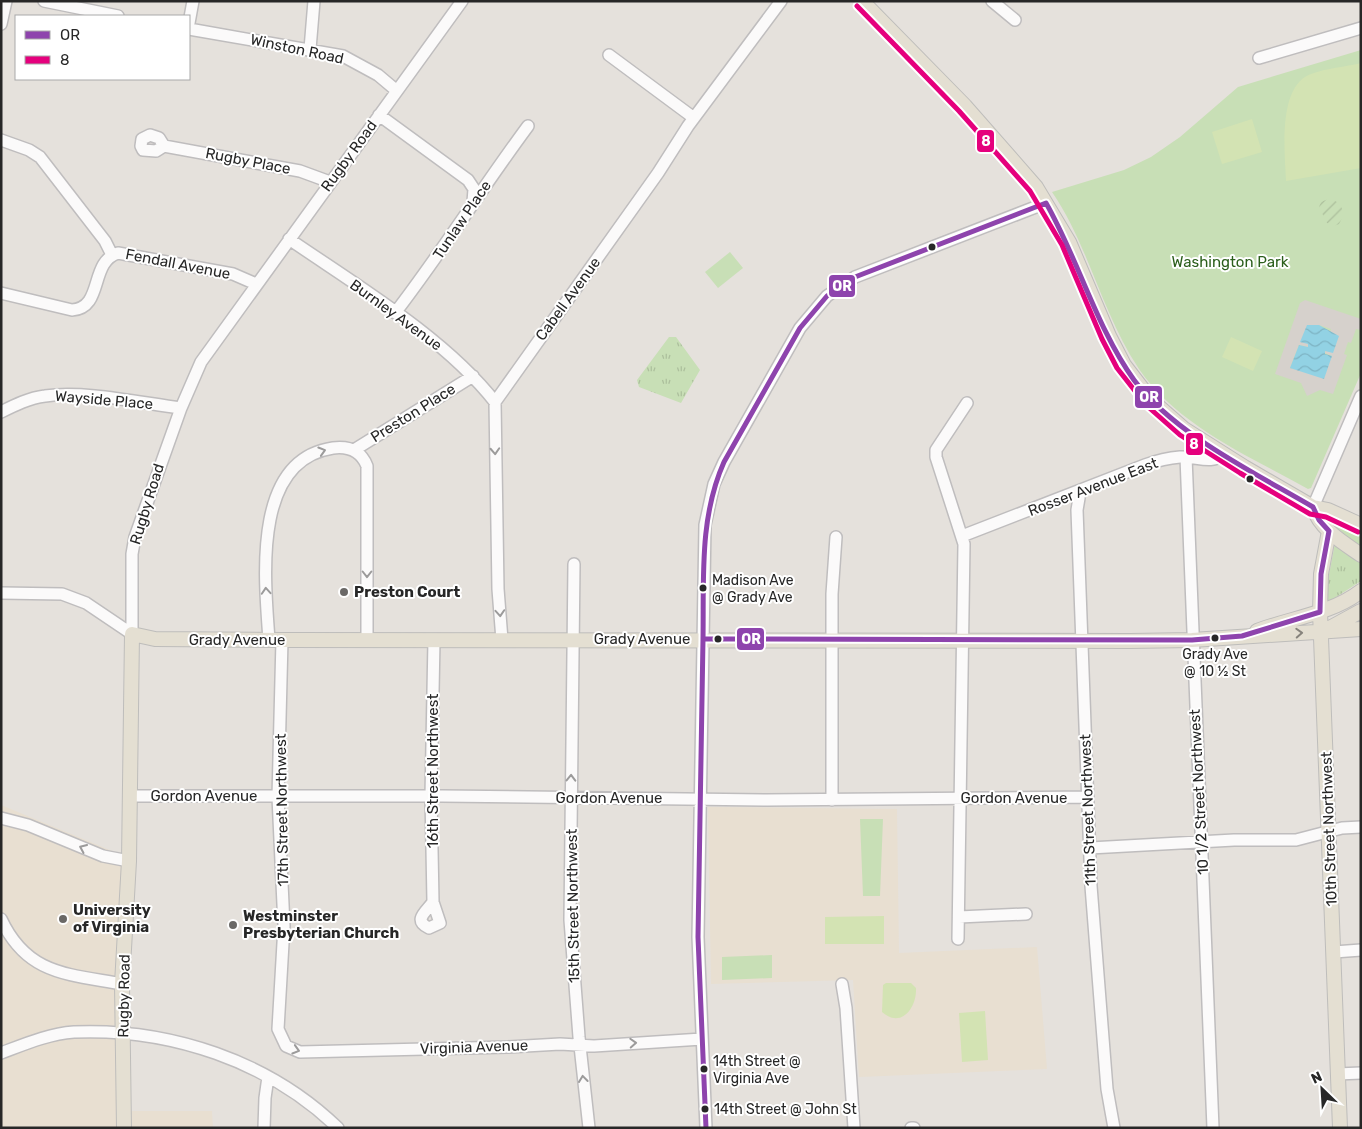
<svg xmlns="http://www.w3.org/2000/svg" width="1362" height="1129" font-family="Rubik,sans-serif">
<defs>
<pattern id="grass-tufts" width="24" height="20" patternUnits="userSpaceOnUse" patternTransform="scale(1.25)"><rect width="24" height="20" fill="#c8dfb6"/><path d="M3 7l-1-3M5 7V3M7 7l1-3M15 17l-1-3M17 17v-4M19 17l1-3" fill="none" stroke="#acbf9c"/></pattern>
<pattern id="garden-furrows" width="10" height="10" patternUnits="userSpaceOnUse" patternTransform="scale(1.25)"><rect width="10" height="10" fill="#c8dfb6"/><path d="M-1 1l2-2M0 10L10 0M9 11l2-2" fill="none" stroke="#acbf9c"/></pattern>
<pattern id="water-waves" width="16" height="10" patternUnits="userSpaceOnUse" patternTransform="scale(1.25)"><rect width="16" height="10" fill="#92d2e4"/><path d="M0 5q4-4 8 0t8 0" fill="none" stroke="#7eb4c4"/></pattern>
</defs>
<rect width="100%" height="100%" fill="#e5e1dc"/>
<path fill="#e8dfd1" d="M1,805L129,858L124,1111H212L213,1128H1Z
M708,807L897,809L899,953L1037,947L1047,1069L859,1077L853,980L711,984Z"/>
<path fill="url(#grass-tufts)" d="M669,337H676L700,370L681,403L639,387L637,380Z
M1327,515L1361,532V548L1325,518Z
M1335,543L1361,562V581L1327,603V585Z"/>
<path fill="#c8dfb6" d="M1361,50V373L1311,488L1308,489C1249,456 1178,426 1139,369C1102,314 1089,246 1052,192L1124,170L1151,157L1180,137L1238,87Z
M730,252L743,268L718,288L705,272Z
M860,819H883L880,896H863Z
M772,955V978L722,980V957Z"/>
<path fill="url(#garden-furrows)" d="M1331,198C1343,205 1346,212 1339,224L1334,226L1327,223L1319,207L1321,202Z"/>
<path fill="#d3e3b3" d="M1361,63V168L1286,181C1285,153 1277,86 1311,74C1327,68 1345,67 1361,63Z
M1252,119L1262,152L1222,164L1212,132Z
M1231,337L1262,351L1253,371L1222,357Z
M884,916V944H825V917Z
M886,983H911L916,988C917,1008 901,1029 882,1012L883,985Z
M985,1011L988,1060L962,1062L959,1013Z"/>
<path fill="#d6d1cc" fill-rule="evenodd" d="M1305,300L1361,319V330L1356,329L1351,343L1348,342L1344,354L1347,355L1333,394L1320,390L1307,396L1301,383L1275,374L1300,303ZM1307,325H1319L1331,329L1325,353L1332,356L1290,368L1299,345L1308,347Z"/>
<path fill="url(#water-waves)" d="M1307,325H1319L1339,336L1333,353L1325,351V354L1332,356L1324,379L1290,368L1299,345L1308,347V344L1300,342Z"/>
<g fill="none" stroke-linecap="round" stroke-linejoin="round">
<g stroke="#bfbdbe" stroke-width="14">
<path id="minor" d="M44,1L118,16
M992,1L1015,20
M189,23L193,1
M1,24L6,1
M189,29L343,56L378,75L397,91
M310,49L314,1
M609,55L694,118
M1259,58L1361,28
M379,115L468,180L474,189L473,202
M150,135L159,138L164,146L156,151L143,150L141,146L142,139Z
M1,140L29,150L40,157L105,241L112,255
M164,146L300,171L330,182
M289,239C356,285 445,338 495,402
M1,293L72,310C104,308 89,262 118,253L233,274L256,284
M395,313C442,252 482,188 528,126
M1,412C15,405 29,398 45,396C84,390 141,403 181,408
M354,450L473,376
M1186,457L1213,1128
M1080,492L1077,510L1091,886L1107,1089L1114,1128
M1313,507L1361,396
M962,536L1145,465C1156,461 1167,458 1180,457C1197,456 1210,465 1225,454
M574,564L570,920L579,1037L589,1128
M1,593L62,594L86,603L132,634V554L135,537L181,408L201,362L462,1
M269,640C265,581 251,460 333,448C349,446 361,451 367,466V640
M282,640L278,797L284,926L278,1029L286,1046L300,1052L508,1047L560,1044L594,1046L702,1039
M502,640L498,589L495,402L658,173L688,126L781,1
M130,796H442L767,800L1088,797
M832,800V594L836,537
M1,818L28,825L103,856L129,861
M1090,848L1234,840H1296L1342,828L1361,827
M433,902L440,923L429,928C412,920 427,911 433,902L431,796L434,640
M959,917L1026,914
M1,919C27,975 68,974 122,984
M958,939L964,544L936,457V450L967,403
M1334,952L1361,950
M842,984L846,1008L854,1128
M1,1053C25,1044 48,1034 74,1032C170,1028 269,1061 338,1128
M1337,1074L1361,1073
M264,1128L265,1098L268,1077
M706,1128L698,937L705,525L714,484L724,462L800,328L827,296L855,277L1046,203
M911,1128H914"/>
</g>
<g stroke="#bebdbb" stroke-width="16">
<path id="major" d="M862,1L965,106L1036,187L1069,242L1109,336L1124,365L1151,400L1184,429L1244,467L1313,507L1328,510L1361,525
M1313,507C1320,529 1342,542 1361,555
M1329,531L1321,574L1320,612L1340,1128
M1328,629L1361,611
M1257,631C1291,618 1331,614 1361,591
M124,1128L122,984L129,861L132,634L155,639L282,640L1130,641L1192,640L1361,629"/>
</g>
<use href="#minor" stroke="#fbfafa" stroke-width="11"/>
<use href="#major" stroke="#e4dfd2" stroke-width="14"/>
<g stroke="#fff" stroke-width="9">
<path id="bus-1" d="M1046,203C1078,259 1097,329 1134,380C1174,434 1255,473 1313,507L1319,520L1329,531L1321,574L1320,612L1242,636L1192,640L703,639C704,579 699,518 724,462L800,328L827,296L855,277Z
M703,639L698,937L706,1128"/>
</g>
<g stroke="#fff" stroke-width="9">
<path id="bus-2" d="M857,6L959,111L1030,191L1062,245L1102,339L1117,368L1146,405L1180,435L1240,473L1310,514L1326,517L1358,532"/>
</g>
<use href="#bus-1" stroke="#8e44ad" stroke-width="5"/>
<use href="#bus-2" stroke="#e5007d" stroke-width="5"/>
</g>
<defs><path id="oneway-chevron" d="M-2-3.5L2.5 0L-2 3.5" fill="none" stroke-width="1.6" stroke-linecap="round" stroke-linejoin="round" transform="scale(1.25)"/></defs>
<g stroke="#9c9b9b">
<use href="#oneway-chevron" transform="translate(322 451) rotate(-17)"/>
<use href="#oneway-chevron" transform="translate(495 451) rotate(87)"/>
<use href="#oneway-chevron" transform="translate(367 574) rotate(90)"/>
<use href="#oneway-chevron" transform="translate(266 591) rotate(-94)"/>
<use href="#oneway-chevron" transform="translate(500 613) rotate(86)"/>
<use href="#oneway-chevron" transform="translate(571 778) rotate(-89)"/>
<use href="#oneway-chevron" transform="translate(83 848) rotate(-156)"/>
<use href="#oneway-chevron" transform="translate(633 1043) rotate(-3)"/>
<use href="#oneway-chevron" transform="translate(296 1050) rotate(17)"/>
<use href="#oneway-chevron" transform="translate(583 1079) rotate(-97)"/>
</g>
<use stroke="#86837c" href="#oneway-chevron" transform="translate(1299 633) rotate(-3)"/>
<g fill="#272727" stroke="#fff" stroke-width="2">
<circle cx="932" cy="247" r="4.5"/>
<circle cx="1250" cy="479" r="4.5"/>
<circle cx="703" cy="588" r="4.5"/>
<circle cx="1215" cy="638" r="4.5"/>
<circle cx="718" cy="639" r="4.5"/>
<circle cx="704" cy="1069" r="4.5"/>
<circle cx="705" cy="1109" r="4.5"/>
</g>
<g fill="#6a6866" stroke="#fff" stroke-width="2">
<circle cx="344" cy="592" r="5"/>
<circle cx="63" cy="919" r="5"/>
<circle cx="233" cy="925" r="5"/>
</g>
<g text-anchor="middle" stroke-width="4" stroke-linejoin="round" paint-order="stroke">
<g font-size="14" fill="#272727" stroke="#fff" text-anchor="start">
<text x="712" y="585">Madison Ave<tspan x="712" dy="17">@ Grady Ave</tspan></text>
<text x="1215" y="659" text-anchor="middle">Grady Ave<tspan x="1215" dy="17">@ 10 ½ St</tspan></text>
<text x="713" y="1066">14th Street @<tspan x="713" dy="17">Virginia Ave</tspan></text>
<text x="714" y="1114">14th Street @ John St</text>
</g>
<g font-size="15" fill="#272727" stroke="#fff">
<text transform="translate(297 49) rotate(12)" y="5">Winston Road</text>
<text transform="translate(349 156) rotate(-54)" y="5">Rugby Road</text>
<text transform="translate(248 161) rotate(11)" y="5">Rugby Place</text>
<text transform="translate(462 220) rotate(-56)" y="5">Tunlaw Place</text>
<text transform="translate(178 264) rotate(11)" y="5">Fendall Avenue</text>
<text transform="translate(568 299) rotate(-54)" y="5">Cabell Avenue</text>
<text transform="translate(396 315) rotate(36)" y="5">Burnley Avenue</text>
<text transform="translate(104 400) rotate(5)" y="5">Wayside Place</text>
<text transform="translate(413 413) rotate(-32)" y="5">Preston Place</text>
<text transform="translate(1093 487) rotate(-21)" y="5">Rosser Avenue East</text>
<text transform="translate(147 504) rotate(-73)" y="5">Rugby Road</text>
<text x="642" y="644">Grady Avenue</text>
<text x="237" y="645">Grady Avenue</text>
<text transform="translate(433 771) rotate(-90)" y="5">16th Street Northwest</text>
<text transform="translate(1199 792) rotate(-93)" y="5">10 1/2 Street Northwest</text>
<text x="204" y="801">Gordon Avenue</text>
<text x="609" y="803">Gordon Avenue</text>
<text x="1014" y="803">Gordon Avenue</text>
<text transform="translate(282 810) rotate(-91)" y="5">17th Street Northwest</text>
<text transform="translate(1088 810) rotate(-92)" y="5">11th Street Northwest</text>
<text transform="translate(1329 829) rotate(-92)" y="5">10th Street Northwest</text>
<text transform="translate(573 906) rotate(-91)" y="5">15th Street Northwest</text>
<text transform="translate(124 996) rotate(-89)" y="5">Rugby Road</text>
<text transform="translate(474 1047) rotate(-2)" y="5">Virginia Avenue</text>
</g>
<g font-size="15" fill="#2c5f1c" stroke="#fff">
<text x="1230" y="267">Washington Park</text>
</g>
<g font-size="15" font-weight="bold" fill="#272727" stroke="#fff" text-anchor="start">
<text x="354" y="597">Preston Court</text>
<text x="73" y="915">University<tspan x="73" dy="17">of Virginia</tspan></text>
<text x="243" y="921">Westminster<tspan x="243" dy="17">Presbyterian Church</tspan></text>
</g>
</g>
<g stroke="#fff" stroke-width="2">
<rect x="976" y="129" width="19" height="24" rx="5" fill="#e5007d"/>
<rect x="828" y="274" width="28" height="24" rx="5" fill="#8e44ad"/>
<rect x="1134" y="385" width="29" height="24" rx="5" fill="#8e44ad"/>
<rect x="1185" y="432" width="19" height="24" rx="5" fill="#e5007d"/>
<rect x="736" y="627" width="29" height="24" rx="5" fill="#8e44ad"/>
</g>
<g font-size="14" text-anchor="middle" font-weight="bold" fill="#fff">
<text x="986" y="146">8</text>
<text x="842" y="291">OR</text>
<text x="1149" y="402">OR</text>
<text x="1194" y="449">8</text>
<text x="751" y="644">OR</text>
</g>
<rect width="1362" height="1129" fill="none" stroke="#272727" stroke-width="5"/>
<rect x="15" y="15" width="175" height="65" fill="#ffffff" stroke="#a9a9a9"/>
<rect x="25" y="31" width="25" height="8" fill="#8e44ad" stroke="#a9a9a9"/>
<text x="60" y="40" font-size="15" fill="#272727">OR</text>
<rect x="25" y="56" width="25" height="8" fill="#e5007d" stroke="#a9a9a9"/>
<text x="60" y="65" font-size="15" fill="#272727">8</text>
<g transform="translate(1322 1089) rotate(335)" stroke="#ffffff" stroke-width="4" paint-order="stroke">
<path d="M0-4L9 19L0 12L-9 19Z" fill="#272727"/>
<text y="-8" font-size="14" font-weight="bold" text-anchor="middle" fill="#272727">N</text>
</g>
</svg>
